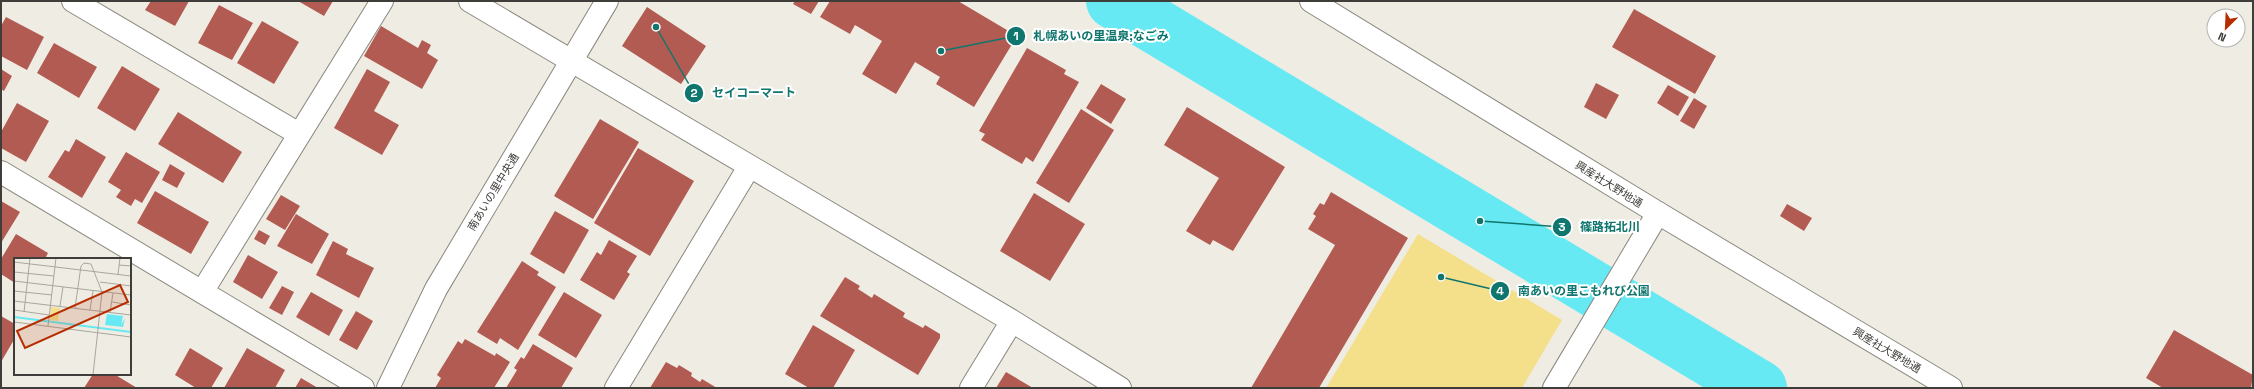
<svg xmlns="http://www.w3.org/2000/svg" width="2254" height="389" font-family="'Space Grotesk','Noto Sans JP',sans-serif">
<rect width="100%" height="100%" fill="#efede3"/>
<path fill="#f4df8b" d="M1418,234L1562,320L1522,388H1326Z"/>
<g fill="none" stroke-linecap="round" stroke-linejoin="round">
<path stroke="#67e9f3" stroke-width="56" d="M1114,1L1759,388"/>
</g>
<path fill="#b25b52" d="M151,1H189L175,26L145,10Z
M298,1H333L324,16Z
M795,1H819L811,14L793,4Z
M830,1H958L1017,36L974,107L936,84L940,77L915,62L896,94L862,74L882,41L855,25L850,34L820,17Z
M219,5L253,23L232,60L198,43Z
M647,7L706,46L681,84L622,46Z
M1634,9L1716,56L1695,94L1612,47Z
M6,17L44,37L27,70L1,56V26Z
M262,21L299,42L274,84L237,63Z
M381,26L418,48L422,40L431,45L427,53L438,60L422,89L364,56Z
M54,43L97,67L79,98L37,73Z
M1027,48L1066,70L1064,74L1079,82L1033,162L1026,157L1022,164L981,140L985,134L979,131Z
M122,66L160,89L135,131L97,108Z
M1,69L12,76L4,91L1,89Z
M367,69L390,82L374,111L399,125L382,155L334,128Z
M1596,83L1619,95L1606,119L1584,107Z
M1101,84L1126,99L1111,124L1086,108Z
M1668,85L1689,97L1678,116L1657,103Z
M1694,98L1707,106L1694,129L1680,121Z
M17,103L49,121L26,162L1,148V132Z
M1187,107L1285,167L1233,251L1213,240L1210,245L1186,231L1219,178L1164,145Z
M1081,109L1114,130L1069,203L1036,183Z
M178,112L242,152L223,183L158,144Z
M600,119L639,142L593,219L554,196Z
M76,139L106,157L82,198L48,177L65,150L69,152Z
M638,148L694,181L650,256L594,223Z
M126,152L160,172L142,203L135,199L131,206L116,197L121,190L108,182Z
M170,164L185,173L177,188L162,180Z
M155,191L209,222L191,254L137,223Z
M1331,192L1408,238L1319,388H1251L1335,245L1308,229L1316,216L1313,214L1320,203L1324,205Z
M1034,193L1085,224L1050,281L1000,251Z
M281,195L300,206L285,230L266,219Z
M1,201L20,212L1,243Z
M1787,204L1812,218L1804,231L1780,216Z
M555,211L589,230L564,274L530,254Z
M296,214L329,234L312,264L277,246Z
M259,230L270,236L265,245L254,239Z
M16,234L48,253L46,257L49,259H15V283L1,274V259Z
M609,240L637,256L627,272L630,274L614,300L580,280L597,252L601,255Z
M333,241L348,249L346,254L374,268L359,298L316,275Z
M248,255L278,272L262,299L233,282Z
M522,261L539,272L537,275L556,287L518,350L500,338L497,344L477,332Z
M845,277L860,286L858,289L872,298L874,294L905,313L903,317L923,328L925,325L940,334V338L918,375L820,316Z
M282,286L294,292L282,315L269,308Z
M311,292L343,310L329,336L296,317Z
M564,292L602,315L576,358L538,335Z
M356,311L373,321L357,350L339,340Z
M1,316L15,324V338L1,362Z
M813,325L855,350L833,388H809L785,374Z
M2174,330L2253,375L2251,388H2163L2146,378Z
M465,339L495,356L496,353L510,362L494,388H435L441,378L437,375L458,341L462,344Z
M533,344L573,368L561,388H506L517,370L514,368L521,357L524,359Z
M190,348L223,368L211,388H196L175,375Z
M247,348L285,370L275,388H224Z
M666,362L677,368L679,365L692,373L691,376L700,382L702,379L717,388H650Z
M1006,372L1033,388H996Z
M93,374H114L137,388H84Z
M301,378L318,388H295Z"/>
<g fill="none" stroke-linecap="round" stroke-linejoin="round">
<g stroke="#8a887f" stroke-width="24">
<path id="minor" d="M73,1L299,134
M470,1L1012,321L1120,388
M1,172L363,388
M202,292L382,1
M616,388L749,167
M971,388L1012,321
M1554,388L1658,213"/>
</g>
<g stroke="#8a887f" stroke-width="24">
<path id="tertiary" d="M1311,1L1658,213L1951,388
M388,388L436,289L607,1"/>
</g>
<use href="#minor" stroke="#fff" stroke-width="22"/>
<use href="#tertiary" stroke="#fff" stroke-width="22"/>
</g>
<g text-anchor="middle" stroke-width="4" stroke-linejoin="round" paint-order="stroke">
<g font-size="11" fill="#3e3d39" stroke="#fff">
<text transform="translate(1609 184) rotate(32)" y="4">興産社大野地通</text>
<text transform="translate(493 192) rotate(-59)" y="4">南あいの里中央通</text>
<text transform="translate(1887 350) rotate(31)" y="4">興産社大野地通</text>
</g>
</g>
<g transform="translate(14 258)">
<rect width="117" height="117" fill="#efede3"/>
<path d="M37,49L46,50L44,63L36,62Z" fill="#f4df8b"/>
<path d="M93,56L109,58L107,67L111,60L109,69L91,67Z" fill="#67e9f3"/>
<path fill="none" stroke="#67e9f3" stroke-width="2" d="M0,59L117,74"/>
<path fill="none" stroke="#a8a79f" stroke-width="1" d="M0,4L117,18M105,7L117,8M0,14L40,18M104,16L106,0M0,23L117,37M86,24L117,28M0,33L38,37M0,43L117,57M98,44L117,47M46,48L49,29M61,50L67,8L70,5L77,6L88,34L79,117M0,52L35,57M76,52L79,33M10,54L16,0M96,54L99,35M0,64L117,79M34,68L42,0"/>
<path fill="#b72d00" fill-opacity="0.15" stroke="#b72d00" stroke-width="2" d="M106,27L114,44L11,90L3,73Z"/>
<rect width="117" height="117" fill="none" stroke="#3e3d39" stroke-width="2"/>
</g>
<path fill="none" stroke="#0f766e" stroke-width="1.5" d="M941 51L1016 36M656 27L694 93M1480 221L1562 227M1441 277L1500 291"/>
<g fill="#0f766e" stroke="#fff" stroke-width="1.5">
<circle cx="941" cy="51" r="4"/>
<circle cx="656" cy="27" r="4"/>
<circle cx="1480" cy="221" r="4"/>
<circle cx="1441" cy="277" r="4"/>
<circle cx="1016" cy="36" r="10"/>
<circle cx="694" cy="93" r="10"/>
<circle cx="1562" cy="227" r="10"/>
<circle cx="1500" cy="291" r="10"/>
</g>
<g font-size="12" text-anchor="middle" font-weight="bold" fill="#fff">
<text x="1016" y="40">1</text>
<text x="694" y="97">2</text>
<text x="1562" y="231">3</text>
<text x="1500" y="295">4</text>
</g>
<g font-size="12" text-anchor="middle" font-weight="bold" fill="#0f766e" stroke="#fff" stroke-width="4" stroke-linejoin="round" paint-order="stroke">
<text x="1101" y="40">札幌あいの里温泉;なごみ</text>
<text x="754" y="97">セイコーマート</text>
<text x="1610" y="231">篠路拓北川</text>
<text x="1584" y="295">南あいの里こもれび公園</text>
</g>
<rect width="2254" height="389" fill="none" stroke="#3e3d39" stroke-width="4"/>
<g transform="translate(2226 28) rotate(204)"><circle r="19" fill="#ffffff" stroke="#b2b1b0"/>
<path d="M0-3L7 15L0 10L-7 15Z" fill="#b72d00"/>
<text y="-6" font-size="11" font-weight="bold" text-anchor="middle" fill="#3e3d39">N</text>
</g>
</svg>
